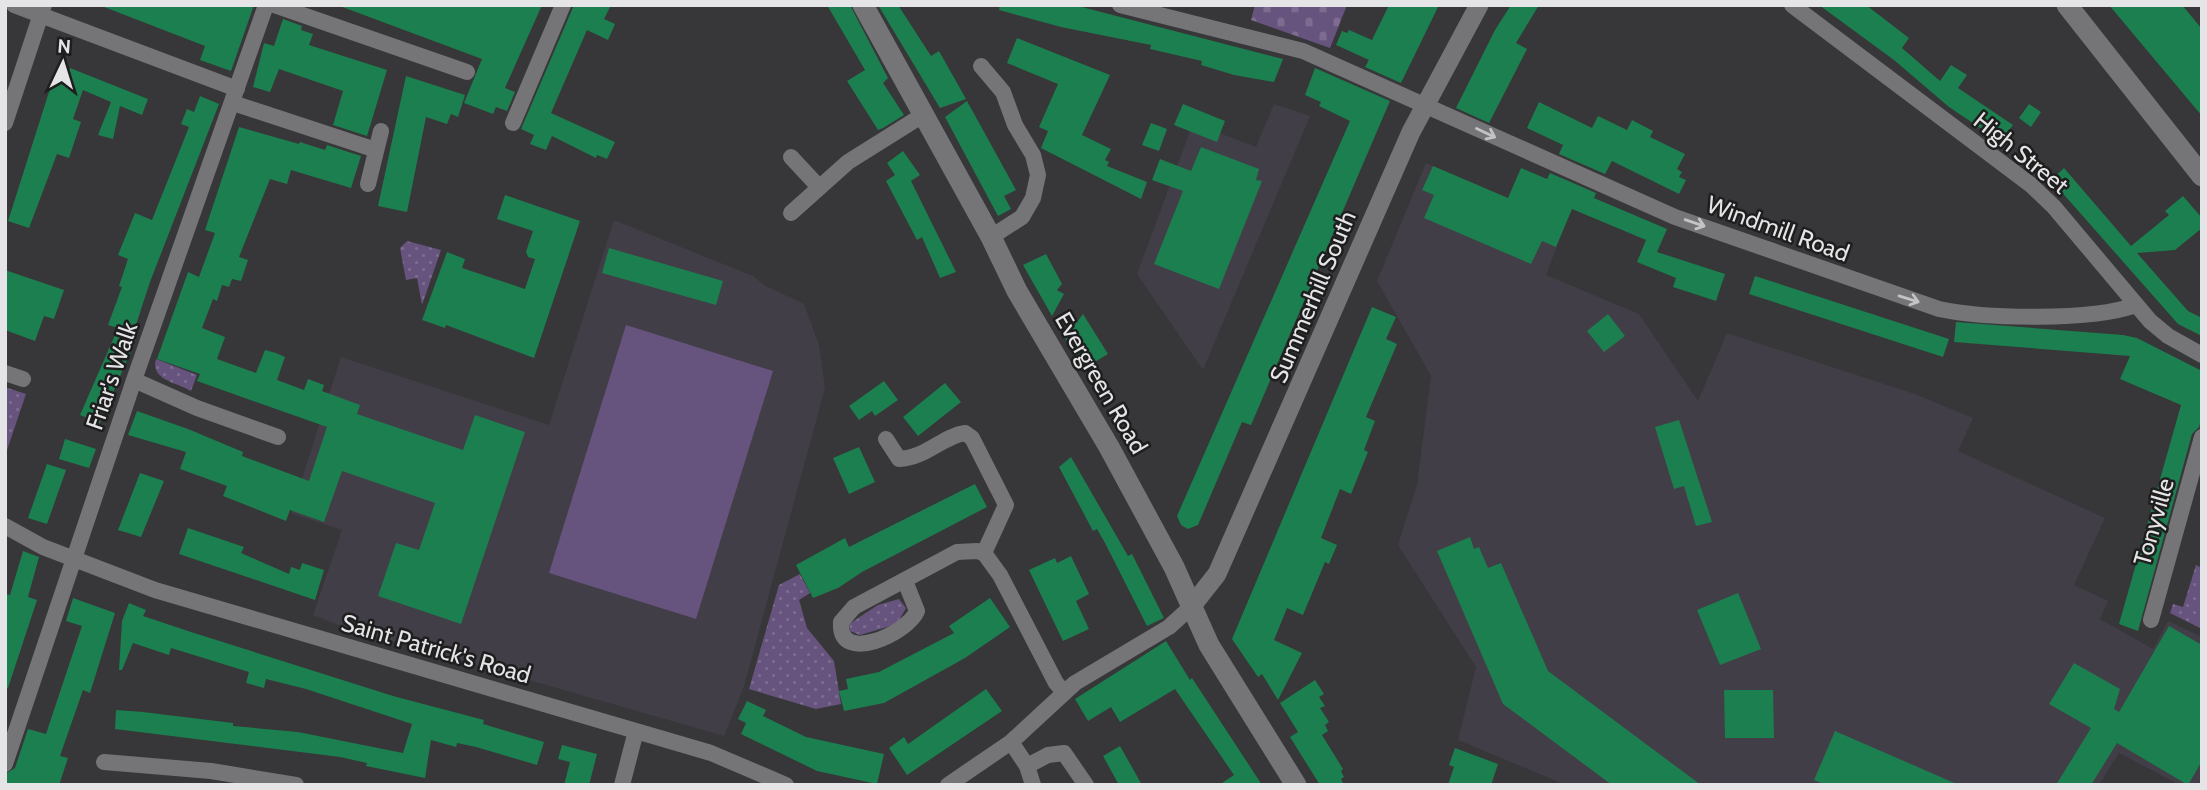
<svg xmlns="http://www.w3.org/2000/svg" width="2207" height="790" font-family="Cabin,sans-serif">
<defs>
<pattern id="grass-dots" width="8" height="8" patternUnits="userSpaceOnUse" patternTransform="scale(1.75)"><rect width="8" height="8" fill="#67547e"/><path d="M2 2h.1M6 6h.1" fill="none" stroke="#7d6c90" stroke-width="1.8" stroke-linecap="round"/></pattern>
<pattern id="cemetery-stones" width="16" height="16" patternUnits="userSpaceOnUse" patternTransform="scale(1.75)"><rect width="16" height="16" fill="#67547e"/><path d="M2 7V4a2 2 0 0 1 4 0v3zM10 15v-3a2 2 0 0 1 4 0v3z" fill="#7d6c90"/></pattern>
</defs>
<rect width="100%" height="100%" fill="#373639"/>
<path fill="#423e47" d="M1274,104L1310,116L1203,370L1137,274L1193,123L1256,147Z
M1426,163L1496,193L1492,203L1562,233L1546,275L1639,314L1698,401L1727,333L1915,394L1973,418L1958,451L2105,518L2074,585L2108,601L2100,619L2153,649L2168,621L2202,637V785H2180L2119,753L2099,785H1566L1458,740L1476,667L1398,545L1417,485L1431,376L1377,281Z
M614,220L753,276L764,285L804,304L819,345L825,388L744,686L724,736L344,627L313,615L342,530L291,513L341,357L549,425Z"/>
<path fill="url(#grass-dots)" d="M407,241L441,250L422,305L417,278L406,280L400,248Z
M156,359L197,375L191,391C177,382 150,380 156,359Z
M5,387L26,394L5,456Z
M2196,565L2202,568V629L2170,613L2173,604L2183,607Z
M800,574L810,593L799,600L807,628L834,661L841,704L816,709L749,689L779,585Z
M899,599L906,608L897,624L860,635L850,631L849,624L878,605Z"/>
<path fill="url(#cemetery-stones)" d="M1255,5H1347L1330,48L1251,20Z"/>
<path fill="#67547e" d="M626,325L773,371L696,619L549,573Z"/>
<path fill="#1c7f4f" d="M99,5H254L231,71L200,60L205,46Z
M337,5H542L505,88L515,92L507,111L496,107L493,114L464,103L482,59Z
M574,5H611L604,19L615,24L608,40L587,30L551,113L615,142L607,159L597,155L596,158L552,136L546,150L530,144L534,135L521,129Z
M827,5H850L888,78L883,83L904,115L883,128L878,130L847,81L865,70Z
M878,5H898L931,56L939,51L966,99L940,108Z
M1000,5H1074L1283,59L1274,82L1234,75L1201,65L1202,61L1150,49L1151,45L1061,27L999,10Z
M1389,5H1439L1401,83L1365,67L1369,60L1336,45L1342,31L1347,33L1349,30L1372,40Z
M1511,5H1539L1516,43L1527,49L1489,123L1456,108L1495,30Z
M1819,5H1866L1909,38L1902,48L1940,81L1951,65L1967,75L1958,88L2013,125L2001,142L1949,107L1894,60Z
M2109,5H2182L2202,29V116Z
M283,19L302,26L301,30L313,34L309,45L387,70L367,136L333,125L343,91L279,69L270,92L253,87L264,43L274,46Z
M1017,38L1110,75L1082,135L1111,149L1105,160L1109,162L1107,166L1147,182L1141,199L1041,148L1048,131L1039,127L1058,84L1007,63Z
M70,68L148,99L142,115L120,106L113,139L98,135L111,102L83,90L73,119L81,122L69,158L57,154L29,228L8,221L55,73L66,77Z
M1315,68L1390,101L1251,425L1242,422L1198,525L1188,529L1181,525L1177,516L1350,121L1319,106L1321,102L1305,95Z
M406,76L465,95L458,117L451,114L447,124L426,117L407,212L378,206Z
M200,96L219,104L150,282L132,337L136,339L100,423L80,415L118,328L108,325L122,287L119,286L128,259L118,255L135,213L152,220L189,127L181,124L187,109L194,112Z
M967,101L1016,190L1004,196L1011,209L998,216L945,117Z
M1539,102L1592,128L1598,116L1627,130L1632,120L1653,131L1650,137L1685,154L1677,169L1682,172L1679,177L1686,180L1679,194L1612,161L1605,174L1559,154L1563,145L1527,128Z
M1183,104L1225,121L1217,142L1174,125Z
M2029,104L2041,112L2031,127L2019,118Z
M1151,123L1167,129L1159,151L1142,145Z
M239,127L299,144L300,142L325,150L327,145L361,156L351,188L291,170L287,184L270,179L239,257L248,260L241,281L232,279L229,287L222,285L217,301L213,299L202,328L225,337L217,359L256,373L265,350L276,353L285,357L277,380L304,390L308,379L324,385L322,391L360,405L357,414L463,450L475,415L525,432L461,624L378,596L396,543L419,550L435,503L342,471L324,522L290,510L286,521L223,496L227,486L180,469L186,452L128,435L137,411L188,429L243,452L242,456L309,481L327,427L197,381L200,374L157,359L188,272L199,277L215,233L205,230Z
M1201,147L1259,169L1256,180L1262,181L1219,289L1154,264L1183,191L1152,180L1160,159L1191,171Z
M903,151L920,175L911,181L956,272L940,278L922,237L917,240L886,181L895,175L887,163Z
M1433,166L1508,198L1521,168L1547,179L1550,173L1596,193L1594,198L1667,229L1657,252L1725,274L1716,301L1673,287L1676,278L1637,262L1646,240L1572,209L1556,247L1542,241L1531,264L1424,218L1434,195L1422,190Z
M2064,168L2131,246L2169,215L2165,211L2183,196L2202,218V228L2175,250L2137,253L2188,311L2202,318V336L2178,324L2051,180Z
M505,195L580,221L534,358L446,325L445,328L422,320L447,252L465,259L462,268L525,289L535,259L528,257L526,252L533,231L497,219Z
M609,248L723,281L716,305L602,273Z
M1046,254L1062,284L1057,290L1064,294L1052,316L1023,265Z
M5,270L64,290L54,319L44,316L35,341L5,330Z
M1755,276L1949,339L1943,357L1749,294Z
M1372,307L1396,317L1386,339L1397,344L1366,417L1375,421L1364,450L1368,452L1351,494L1340,489L1321,538L1337,545L1329,564L1325,562L1303,615L1287,608L1274,640L1302,653L1278,700L1262,674L1258,677L1232,639Z
M1083,314L1108,354L1083,369L1065,338Z
M1608,314L1625,336L1604,352L1587,331Z
M1956,322L2123,335L2137,338L2202,371V417L2199,427L2192,434L2138,631L2119,624L2181,405L2120,379L2130,356L1954,342Z
M884,381L898,400L875,416L872,411L859,420L849,406Z
M945,383L961,402L918,436L903,417Z
M1679,420L1712,522L1696,526L1684,486L1674,489L1655,427Z
M65,439L96,449L89,468L59,459Z
M859,447L875,482L849,494L833,458Z
M1071,457L1128,556L1132,554L1164,618L1147,626L1105,543L1097,529L1093,531L1059,467Z
M47,464L66,470L47,524L28,518Z
M140,473L164,481L141,537L118,530Z
M975,484L987,507L862,572L838,588L813,598L796,565L845,538L849,547Z
M188,528L244,547L241,553L289,574L291,567L300,570L302,563L324,570L315,600L179,554Z
M1470,537L1474,549L1479,547L1488,568L1501,563L1548,671L1701,785H1612L1503,704L1437,551Z
M23,551L39,557L28,597L37,600L8,688H5V594L10,595Z
M1071,556L1089,594L1076,601L1089,629L1063,641L1029,570L1055,558L1057,563Z
M1738,593L1761,649L1720,665L1697,610Z
M73,598L115,613L90,693L83,690L60,756L68,758L59,785H5V774L15,768L28,729L46,734L82,626L66,621Z
M990,598L1010,627L965,658L884,703L844,711L839,691L848,689L846,679L879,672L954,633L949,626Z
M129,603L146,610L143,616L191,632L393,696L484,720L483,724L544,742L537,765L476,747L457,743L456,747L431,740L425,778L366,766L367,763L340,757L115,729L116,710L143,712L233,723V726L298,732L403,753L412,724L306,689L266,679L264,688L246,683L249,672L171,648L169,655L133,643L122,670H119L122,621Z
M2169,626L2202,645V761L2188,785L2117,743L2091,785H2056L2091,728L2049,704L2074,663L2120,689L2114,709L2119,712Z
M1166,641L1190,680L1192,678L1262,785H1219L1234,775L1175,689L1120,722L1111,707L1088,721L1075,699Z
M1315,680L1324,694L1319,697L1325,706L1320,708L1329,722L1325,725L1328,731L1322,735L1343,769L1341,771L1344,777L1341,779L1344,785H1320L1290,737L1298,732L1280,703Z
M986,689L1002,711L907,775L889,748L904,737L908,744Z
M1724,690H1773L1774,738H1725Z
M747,701L766,710L763,716L806,737L884,754L877,784L817,771L741,734L746,723L738,719Z
M1835,731L1959,785H1826L1814,780Z
M562,745L597,754L589,785H564L570,762L558,759Z
M1120,746L1133,769L1142,785H1119L1103,756Z
M1455,748L1498,764L1491,785H1448L1454,767L1449,765Z"/>
<g fill="none" stroke-linecap="round" stroke-linejoin="round">
<path stroke="#757477" stroke-width="16" d="M14,5L237,89
M274,5L467,72
M1120,5L1303,51L1675,217L1939,309C1985,319 2092,321 2136,305
M1792,5L2031,185L2054,207L2150,321L2168,336L2202,355
M981,66L1003,92L1015,125L1033,155L1038,175L1033,198L1022,217L991,237
M233,103L376,150
M5,123L44,5
M513,123L563,5
M791,157L818,186
M368,184L381,131
M791,213L848,162L923,115
M5,373L23,379
M134,380L197,408L278,437
M886,439L899,459C926,458 943,436 965,433L972,438L1006,505L984,553
M5,526L43,547L155,590L711,753L786,785
M905,581L917,611C908,633 838,666 841,622L854,607L957,552L977,551L984,553L1000,575L1056,683L1064,692
M2151,620L2202,437
M1011,742L1027,766L1033,785
M104,762L211,771L296,785
M5,764L134,380L266,5
M1027,766L1048,755L1064,753L1086,785
M622,785L636,731
M948,785L1011,742L1075,683L1169,627L1191,607"/>
<path stroke="#757477" stroke-width="19" d="M1191,607L1217,574L1411,132L1479,5"/>
<path stroke="#757477" stroke-width="21" d="M863,5L991,237L1017,291L1109,447L1174,567L1209,645L1296,785
M2067,5L2202,176"/>
</g>
<defs><path id="oneway-shaft" d="M-6 0H5M1.5-3L5.5 0L1.5 3" fill="none" stroke-width="1.6" stroke-linecap="round" stroke-linejoin="round" transform="scale(1.75)"/></defs>
<g stroke="#c3c2c5">
<use href="#oneway-shaft" transform="translate(1486 133) rotate(25)"/>
<use href="#oneway-shaft" transform="translate(1695 223) rotate(19)"/>
<use href="#oneway-shaft" transform="translate(1909 299) rotate(17)"/>
</g>
<g text-anchor="middle" stroke-width="5" stroke-linejoin="round" paint-order="stroke">
<g font-size="24" fill="#e5e4e6" stroke="#1e1e1f">
<text transform="translate(2021 153) rotate(39)" y="8">High Street</text>
<text transform="translate(1778 229) rotate(20)" y="8">Windmill Road</text>
<text transform="translate(1313 297) rotate(-67)" y="8">Summerhill South</text>
<text transform="translate(112 376) rotate(-71)" y="8">Friar's Walk</text>
<text transform="translate(1101 383) rotate(60)" y="8">Evergreen Road</text>
<text transform="translate(2154 522) rotate(-74)" y="8">Tonyville</text>
<text transform="translate(436 649) rotate(16)" y="8">Saint Patrick's Road</text>
</g>
</g>
<rect width="2207" height="790" fill="none" stroke="#e5e4e6" stroke-width="14"/>
<g transform="translate(63 63) rotate(4)" stroke="#1e1e1f" stroke-width="5" paint-order="stroke">
<path d="M0-5L12 26L0 18L-12 26Z" fill="#e5e4e6"/>
<text y="-10" font-size="19" font-weight="bold" text-anchor="middle" fill="#e5e4e6">N</text>
</g>
</svg>
